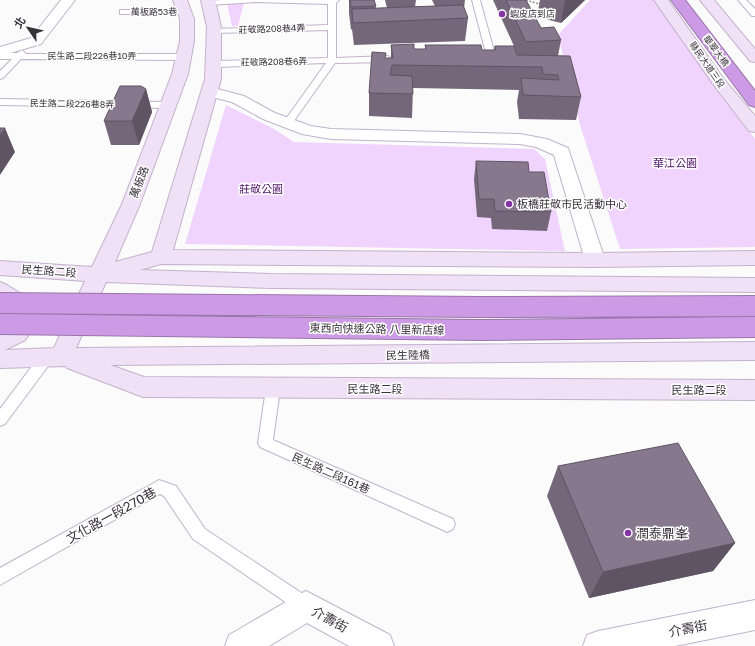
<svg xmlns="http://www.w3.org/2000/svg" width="755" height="646" font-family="'Golos Text','Noto Sans TC',sans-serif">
<rect width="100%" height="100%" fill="#fbfbfb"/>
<path fill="#f0d4fe" d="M590,0H656L755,139V247L620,249L580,125L558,35Z
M244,3L238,26H232L227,4Z
M226,105L274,129L294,142L534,149L545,159L565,251L185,244Z"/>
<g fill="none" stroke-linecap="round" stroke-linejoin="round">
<g stroke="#c2b2ca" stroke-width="2">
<path id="lane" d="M220,0H339L336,3V58L388,56L392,59L388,62L335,63L291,125H285L283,123L326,63L216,67L212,64L216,61L328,58V30L213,33L209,31L213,29L328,25V4L256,2L210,5L206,3L210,1Z
M472,0H480L495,55L494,57L480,59L476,56L477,54L486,53Z
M738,0H746L755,9V16H752Z
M120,10H185L189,12L185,14H120Z
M22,50L26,54H184L188,57L184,60L21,59L3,78L0,79V71L12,59H0V53H17Z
M0,99L168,102L173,105L168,108L0,105Z
M46,353L51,354L53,358L51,362L5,424L0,426V409L41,354Z
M273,383L278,385L280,389L273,440L453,519L455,524L453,529L447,532L441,529L260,447L258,443L266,389L268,385Z
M159,480L176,486L205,529L312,600L315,606L312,612L306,615L300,612L193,539L164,496L160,494L0,585V568Z"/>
</g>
<g stroke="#c2b2ca" stroke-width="2">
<path id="street" d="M61,0H75L41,44L0,56V47L31,38Z
M210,87L244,96L275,113L311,126L331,129L520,134L547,139L568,148L605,260L602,265L595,267L588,265L585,260L554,155L536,147L520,144L331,139L302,134L263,119L232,102L204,95L202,92L204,89Z
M306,591L390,635L394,646H349L307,623L269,646H225L229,635L296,596Z
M755,600V630L675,646H583L587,635L598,631Z"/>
</g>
<g stroke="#c2b2ca" stroke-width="2">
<path id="secondary" d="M173,0H187L194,19V41L188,74L140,204L115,262L152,252L205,79L207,27L201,0H215L221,27V79L173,250L595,253L755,251V265L595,267L161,264L140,270L271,274L755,278V292L271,288L106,282L76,348L755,342V360L110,365L144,377L755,380V400L143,397L67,368L66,366L0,368V333L9,328L19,316L17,313L0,301V282L7,285L34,302L41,317L25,340L5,350L54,348L85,281L0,275V261L92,267L122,204L172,74L180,41V19Z
M654,0H668L723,78L755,116V132L749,131L713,84Z
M700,0H714L755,49V62L750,61Z"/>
</g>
<g stroke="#9976aa" stroke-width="2">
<path id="highway" d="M671,0H685L755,91V107L749,105Z"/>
</g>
<path stroke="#99969b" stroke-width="1.5" stroke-dasharray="2 1.5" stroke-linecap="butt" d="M526,0L539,4L543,0"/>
<use href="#lane" fill="#fff" fill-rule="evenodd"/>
<use href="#street" fill="#fff" fill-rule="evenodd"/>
<use href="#secondary" fill="#f0e1f7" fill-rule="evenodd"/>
<use href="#highway" fill="#cd9be5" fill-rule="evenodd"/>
<g stroke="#9976aa" stroke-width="22" stroke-linecap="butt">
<path id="highway-bridge" d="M0,303L479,307L755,306
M0,324L481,330L755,327"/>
</g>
<use href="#highway-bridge" stroke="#cd9be5" stroke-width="20"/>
</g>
<path fill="#74677a" d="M349,0H374L376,8H387L385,0H416L415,7L435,6L432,0H465L464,8L468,18L465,41L354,45L352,29L351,30L349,13Z
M493,0H526L541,28L561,40L558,56L581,97L576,120L519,119L517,102L519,90L413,88L412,118L369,116V93L386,58H391V45L414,49H425V45L482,50H494L495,46H514Z
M540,0H585L561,23L537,17Z
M146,89L152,112L139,145H111L104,121Z
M476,161L529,172L551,212L547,231L492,229L491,218L477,217L474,179Z
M558,466L735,543L713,571L589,598L547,496Z"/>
<path fill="#5e5463" d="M567,0H585L561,23L565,1Z
M146,89L152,112L139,145L132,121Z
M5,128L15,152L0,175V135Z
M735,543L713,571L589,598L603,572Z"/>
<path fill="#87788e" stroke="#5e5463" d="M350,0H374L376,6L351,7Z
M506,0H526L541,28L554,27L561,40L526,42Z
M463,5L468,18L353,23L352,9Z
M414,44V49H426L425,45H481L482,50H495V46H514L517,55L570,56L581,97L523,95L521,78L559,80L558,75L543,74L542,67L392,65L390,75L412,76L413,94L369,93L372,52L386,53L385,58H393L391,45Z
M120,86H141L146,89L132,121H104Z
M0,128H5L0,135Z
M476,161L528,162L529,172H544L551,212L495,211L494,199H479Z
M678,443L735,543L603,572L558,466Z"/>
<g fill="#8434a4" stroke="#fff" stroke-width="1.5">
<circle cx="502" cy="14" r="4"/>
<circle cx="509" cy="204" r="4"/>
<circle cx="628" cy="533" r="4"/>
</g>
<g text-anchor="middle" stroke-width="3" stroke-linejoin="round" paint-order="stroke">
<g font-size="9" fill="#38323b" stroke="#fff">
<text x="154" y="15">萬板路53巷</text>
<text transform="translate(272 29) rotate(-2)" y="3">莊敬路208巷4弄</text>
<text transform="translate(716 51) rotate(53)" y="3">華翠大橋</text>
<text x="92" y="59">民生路二段226巷10弄</text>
<text transform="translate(274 62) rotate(-1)" y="3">莊敬路208巷6弄</text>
<text transform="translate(707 65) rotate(55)" y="3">縣民大道三段</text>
<text transform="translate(72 104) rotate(1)" y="3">民生路二段226巷8弄</text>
</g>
<g font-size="9" fill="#38323b" stroke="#fff" text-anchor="start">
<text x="510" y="17">蝦皮店到店</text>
</g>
<g font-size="11" fill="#4c1262" stroke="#fff">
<text x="675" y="167">華江公園</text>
<text x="261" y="193">莊敬公園</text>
</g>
<g font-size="11" fill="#38323b" stroke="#fff">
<text transform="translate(139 182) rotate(-69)" y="4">萬板路</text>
<text transform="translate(49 271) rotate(4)" y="4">民生路二段</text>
<text transform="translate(377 329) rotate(1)" y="4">東西向快速公路 八里新店線</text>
<text transform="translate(408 355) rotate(-1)" y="4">民生陸橋</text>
<text x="375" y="393">民生路二段</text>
<text x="699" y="394">民生路二段</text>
<text transform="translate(331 473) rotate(24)" y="4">民生路二段161巷</text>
</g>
<g font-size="11" fill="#38323b" stroke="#fff" text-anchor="start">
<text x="517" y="208">板橋莊敬市民活動中心</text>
</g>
<g font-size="13" fill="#38323b" stroke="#fff">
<text transform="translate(111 515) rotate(-29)" y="5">文化路一段270巷</text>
<text transform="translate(330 619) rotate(29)" y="5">介壽街</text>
<text transform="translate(688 628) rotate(-11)" y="5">介壽街</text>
</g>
<g font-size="13" fill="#38323b" stroke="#fff" text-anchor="start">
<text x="636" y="538">潤泰鼎峯</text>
</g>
</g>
<g transform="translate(28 28) rotate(304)" stroke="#ffffff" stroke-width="3" paint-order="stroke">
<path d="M0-3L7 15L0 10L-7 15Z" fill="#38323b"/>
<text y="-6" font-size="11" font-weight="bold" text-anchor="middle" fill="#38323b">北</text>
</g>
</svg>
